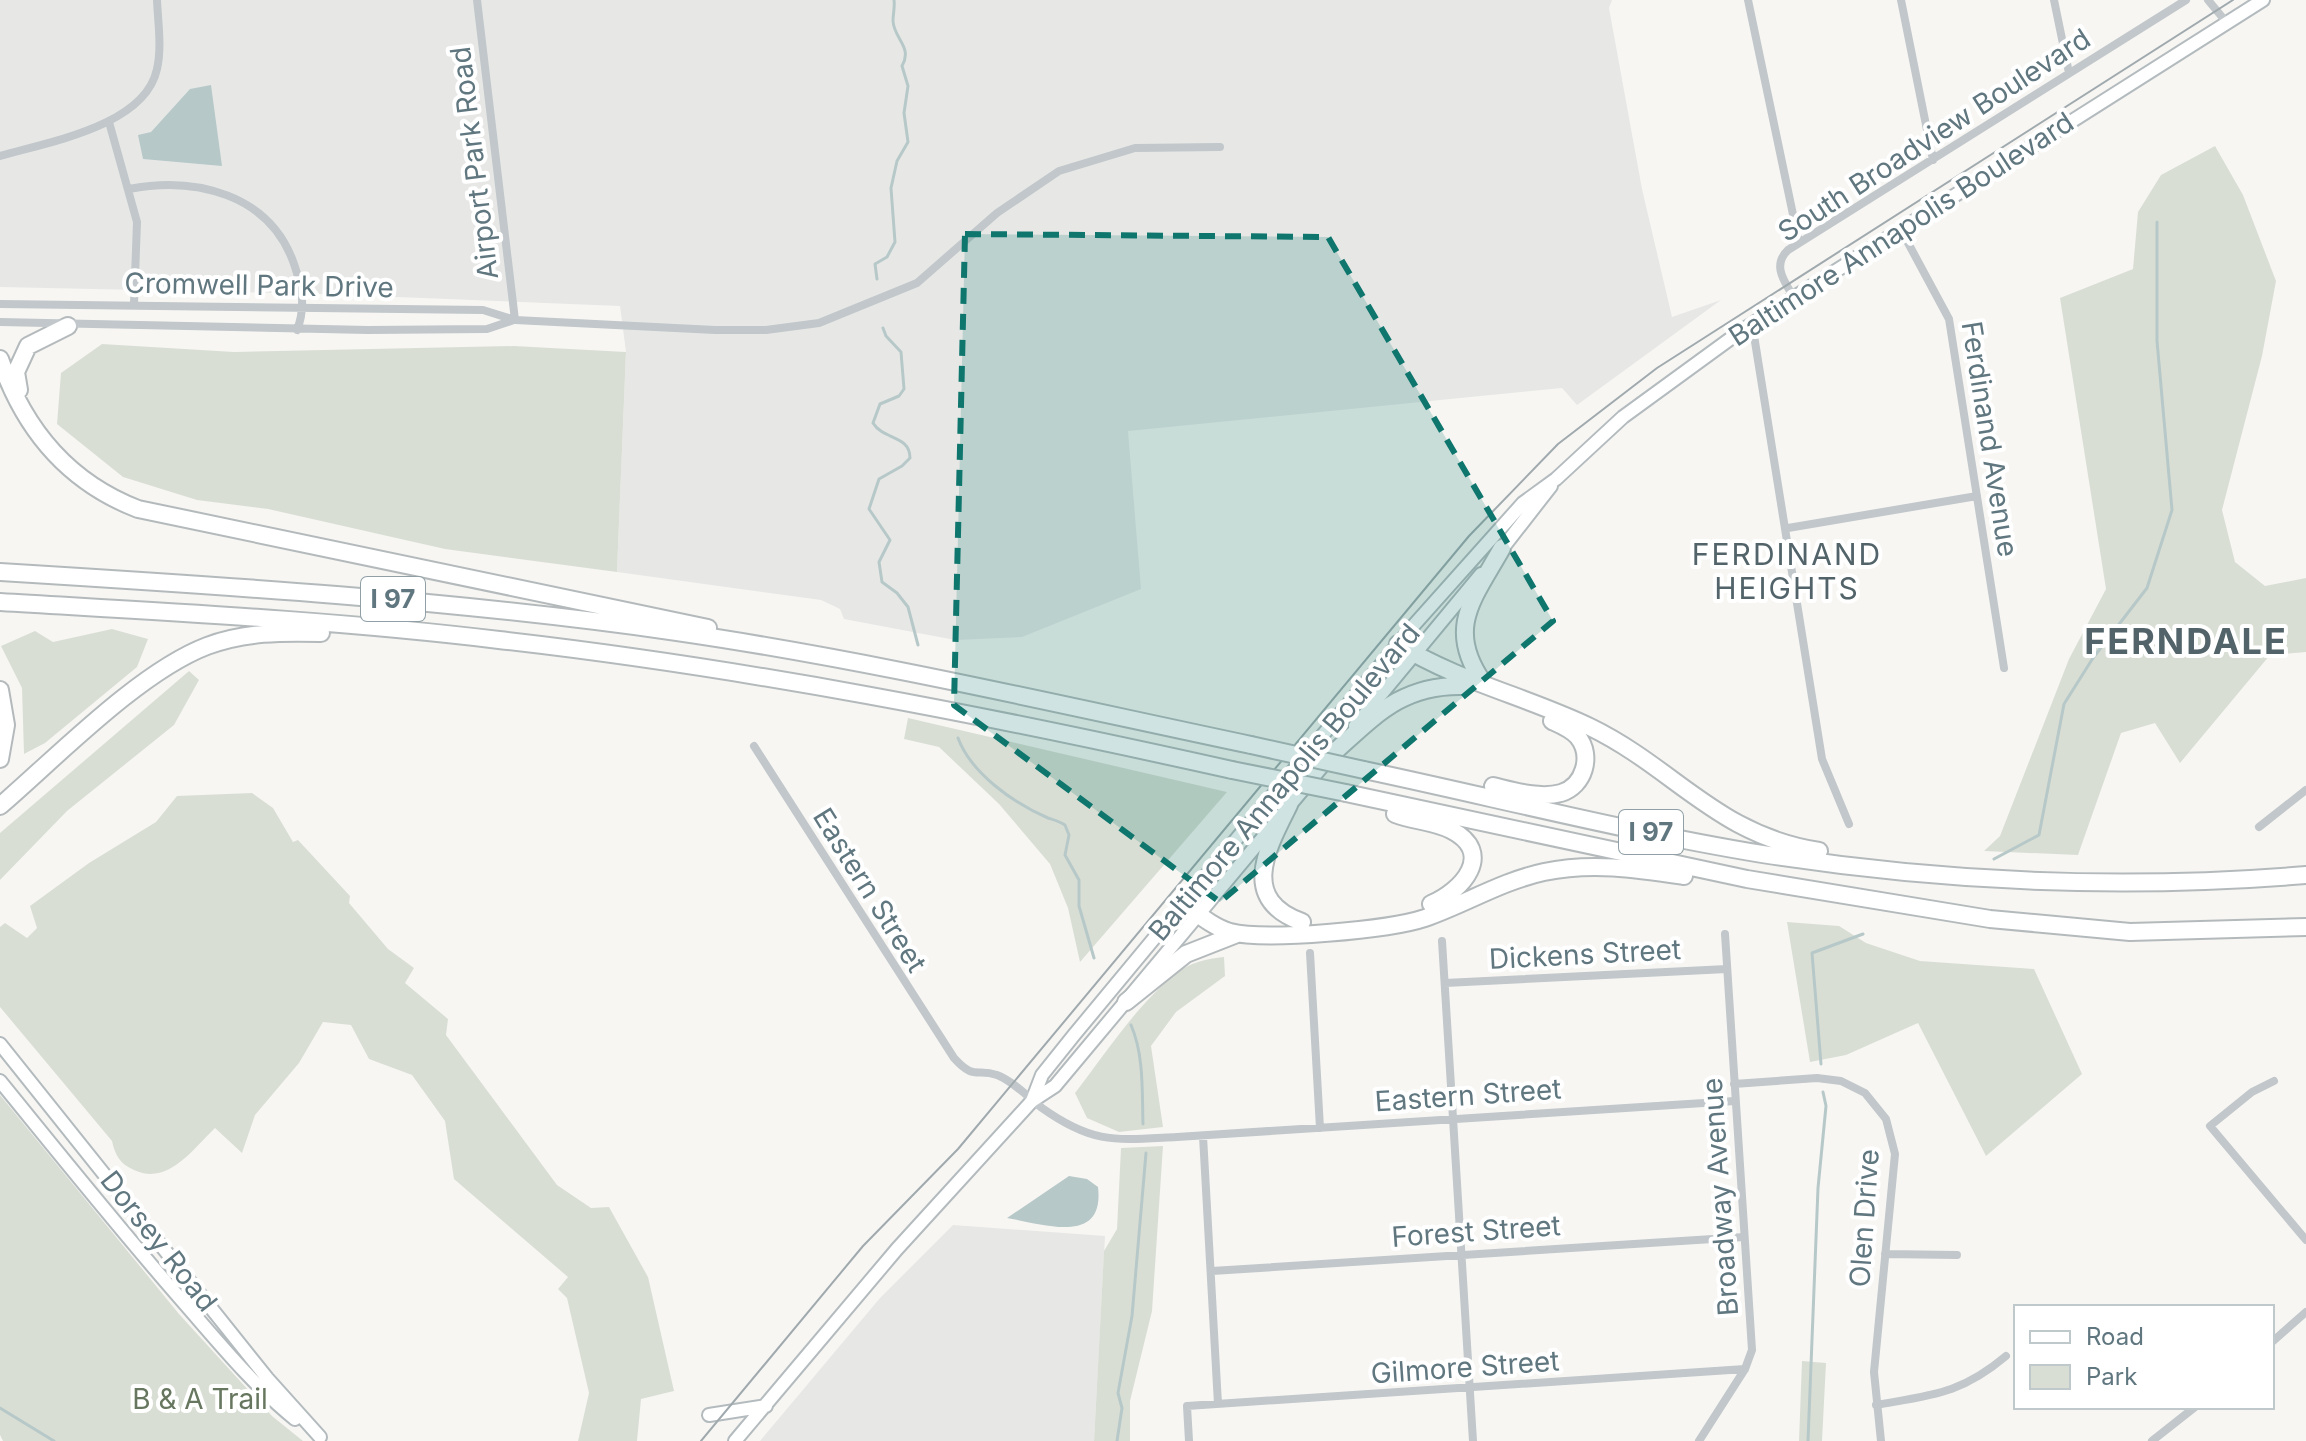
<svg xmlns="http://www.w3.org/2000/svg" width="2306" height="1441" font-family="Inter,sans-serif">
<rect width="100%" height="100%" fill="#f7f6f3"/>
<path fill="#e7e8e6" d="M0,0H1612L1609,8L1642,189L1672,317L1721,300L1577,405L1562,388L1128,431L1141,589L1022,637L955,640L844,619L840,609L821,600L617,572L626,352L620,306L321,294L0,287Z
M953,1225L1105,1236L1094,1441H760L880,1298Z"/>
<path fill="#d9ded4" d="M2215,146L2243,195L2276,281L2262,356L2222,510L2235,562L2265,586L2306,578V652L2270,655L2180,763L2155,723L2121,733L2078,855L1984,851L2000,836L2069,659L2106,589L2060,298L2133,269L2138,212L2161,175Z
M102,344L234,352L514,346L626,352L617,572L445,549L268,509L197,500L123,477L57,424L61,373Z
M112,629L148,639L137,667L45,743L24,754L22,688L1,646L35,631L53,642Z
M189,671L199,680L174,725L67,811L0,880V833Z
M908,718L1227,792L1080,962L1068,908L1050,864L999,804L939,747L904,739Z
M252,793L273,808L293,842L298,840L350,896L349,903L388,949L414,968L405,983L448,1019L446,1035L557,1185L591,1208L609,1207L648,1277L674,1391L641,1399L637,1441H578L589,1393L567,1298L558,1289L568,1277L454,1179L445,1121L412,1075L369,1059L351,1025L323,1022L299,1063L255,1115L242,1153L215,1128C193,1149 168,1186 134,1170C120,1164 115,1155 112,1141L0,1007V927L5,923L27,938L37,928L30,906L89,863L156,822L177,796Z
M1787,922L1839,926L1866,943L1920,961L2034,969L2082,1074L1986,1156L1918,1023L1846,1055L1810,1062Z
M1224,957L1225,976L1176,1012L1151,1046L1163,1127L1119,1132L1087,1118L1075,1093C1106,1053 1137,1004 1177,973C1190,962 1207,959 1224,957Z
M0,1095L179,1314L272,1416L303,1441H3L0,1435Z
M1163,1146L1152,1311L1130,1401V1441H1094L1104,1251L1117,1229L1121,1148Z
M1802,1361L1826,1363L1822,1441H1799Z"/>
<path fill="#b7c8c9" d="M211,85L222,166L143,159L138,135L151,132L190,89Z
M1069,1176L1087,1179L1098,1187C1105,1246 1043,1224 1007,1218Z"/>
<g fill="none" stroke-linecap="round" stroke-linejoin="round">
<path stroke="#b7c8c9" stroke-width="3" d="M877,279L875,264L887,257L895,242L891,188L897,161L908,142L904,113L908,86L902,66C913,47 894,39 893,21C893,14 895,7 894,0
M883,328L886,336L901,352L904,389L899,396L880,404L873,423C883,440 910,435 910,458L902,466L879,479L869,509L890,540L879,562L882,582L897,593L908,607L918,645
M958,738C971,773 1013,803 1048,818C1054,820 1059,821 1065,825L1069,835L1065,855L1079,880V906L1094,958
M1994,859L2039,835L2064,704L2093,658L2147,588L2172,510L2157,341V222
M1131,1025C1144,1055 1142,1091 1143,1124
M1821,1064L1812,953L1863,934
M0,1408L54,1441
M1117,1441L1122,1408L1118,1393L1132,1316L1146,1153
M1808,1441L1818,1188L1826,1106L1823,1092"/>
<g stroke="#b4bbbe" stroke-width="16">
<path id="secondary" d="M1498,554L1551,486
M1355,726L1481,574
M0,1044L267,1378L320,1437
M0,1081C61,1156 121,1231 185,1304C219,1343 254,1386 295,1419
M1032,1101L1042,1075L1074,1035L1414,625L1523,503L1556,479L1623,417L1741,331L2263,0
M709,1415L766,1406
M735,1441L897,1249L1032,1101L1055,1086L1331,756"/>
</g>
<g stroke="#b4babc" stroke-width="20">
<path id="motorway" d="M0,359C24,429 68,482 138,509L708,628
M19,390L16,372L28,346L68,326
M0,572C227,586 453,600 677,632C870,660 1061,705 1251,745
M0,602C166,612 333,620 499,640C746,668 990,716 1232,770
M1398,644C1457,681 1528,697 1590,727C1676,769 1717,835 1819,851
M1483,682C1445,628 1474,598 1502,548
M0,690L6,725L0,759
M1330,756C1374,717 1401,684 1464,686
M1364,770C1496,798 1628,832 1762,854C1940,882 2126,890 2306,875
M1493,786C1514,791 1540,799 1561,793C1584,786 1593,756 1578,737C1571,729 1561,725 1552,721
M1346,793L1747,879L1990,919L2130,932L2306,927
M1289,805C1268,847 1238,899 1302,922
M0,806C57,757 139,672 207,646C244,632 282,632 321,633
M1395,814C1413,821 1433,821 1451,830C1496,853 1462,891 1431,904
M1184,904C1198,914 1213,927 1230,932C1266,941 1389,930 1425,918C1465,904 1502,881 1544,872C1592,862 1637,869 1684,876
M1126,1002L1186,954L1237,934"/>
</g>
<path stroke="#c1c7ca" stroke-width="8" d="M477,0L515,320
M1748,0L1799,243
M1901,0L1933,160
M2054,0L2069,73
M2208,0L2227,23
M109,122L137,222L134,304
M0,156C48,142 145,126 157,69C162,47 158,23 157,0
M129,189C195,176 270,194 294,264C302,287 306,307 297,330
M1900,228L1949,319L2004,668
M1793,296C1784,281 1772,265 1788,250L2186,0
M0,304L483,310L515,320L715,330H766L819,323L917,283L997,213L1059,171L1135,148L1220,147
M0,322L368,330L487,329L514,320
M1752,323L1822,759L1849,824
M1788,528L1977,496
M754,746L954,1058C975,1081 976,1068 997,1075C1013,1081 1029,1098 1042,1108C1094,1145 1117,1140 1177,1137L1735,1101
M2259,827L2306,790
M1442,941L1473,1441
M1310,953L1320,1128
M1445,983L1727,969
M2274,1081L2252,1092L2210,1126L2306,1240
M1734,1084L1817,1078L1841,1081L1865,1093L1886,1119L1895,1154L1874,1372L1881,1441
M1203,1136L1218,1404
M1885,1254L1957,1255
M1212,1271L1744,1237
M2272,1342L2306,1312
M1876,1405C1932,1395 1961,1394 2006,1356
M1189,1441L1187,1406L1745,1369
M1699,1441L1745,1369L1752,1350L1725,934
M2152,1441L2195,1407"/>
<use href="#secondary" stroke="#fff" stroke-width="12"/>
<use href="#motorway" stroke="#fff" stroke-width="16"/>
<path stroke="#a0aaae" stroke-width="2" d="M701,1441L863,1246L958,1149L1469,536L1558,444L1657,368L2233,0"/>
<g stroke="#b4babc" stroke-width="20" stroke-linecap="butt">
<path id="motorway-bridge" d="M1251,745L1364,770
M1232,770L1346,793"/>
</g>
<use href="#motorway-bridge" stroke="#fff" stroke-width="16"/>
</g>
<path fill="#0f766e" fill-opacity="0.2" stroke="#0f766e" stroke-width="6" stroke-dasharray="16 10" stroke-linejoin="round" d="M965,234L1328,237L1553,621L1220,902L954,705Z"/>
<g text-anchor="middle" stroke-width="8" stroke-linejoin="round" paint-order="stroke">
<g fill="#fff" stroke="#90a0a6" stroke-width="2">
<rect x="361" y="577" width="64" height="44" rx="6"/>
<rect x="1619" y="810" width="64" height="44" rx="6"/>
</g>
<g font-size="26" font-weight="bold" fill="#607780">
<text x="393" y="608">I 97</text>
<text x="1651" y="841">I 97</text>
</g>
<g font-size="28" fill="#607780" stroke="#fff">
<text transform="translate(1934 135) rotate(-33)" y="10">South Broadview Boulevard</text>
<text transform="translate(474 163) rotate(-97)" y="10">Airport Park Road</text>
<text transform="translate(1901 229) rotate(-33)" y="10">Baltimore Annapolis Boulevard</text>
<text transform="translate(259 285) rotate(1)" y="10">Cromwell Park Drive</text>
<text transform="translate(1990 439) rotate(81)" y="10">Ferdinand Avenue</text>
<text transform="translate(1284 782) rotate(-50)" y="10">Baltimore Annapolis Boulevard</text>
<text transform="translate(870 890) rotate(58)" y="10">Eastern Street</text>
<text transform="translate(1585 954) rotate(-3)" y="10">Dickens Street</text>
<text transform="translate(1468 1095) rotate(-4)" y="10">Eastern Street</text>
<text transform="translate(1720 1197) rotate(-94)" y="10">Broadway Avenue</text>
<text transform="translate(1864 1218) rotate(-86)" y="10">Olen Drive</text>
<text transform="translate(1476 1231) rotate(-4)" y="10">Forest Street</text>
<text transform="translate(159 1241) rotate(52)" y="10">Dorsey Road</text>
<text transform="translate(1465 1367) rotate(-4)" y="10">Gilmore Street</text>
</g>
<g font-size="28" fill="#67775f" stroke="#fff">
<text x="200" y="1409">B &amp; A Trail</text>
</g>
<g font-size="30" letter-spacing="2" fill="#52646a" stroke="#fff">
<text x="1787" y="565">FERDINAND<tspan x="1787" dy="34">HEIGHTS</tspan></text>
</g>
<g font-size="36" font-weight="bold" letter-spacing="2" fill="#52646a" stroke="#fff">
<text x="2186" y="654">FERNDALE</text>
</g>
</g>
<rect x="2014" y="1305" width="260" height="104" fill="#ffffff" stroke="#bfc9cc" stroke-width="2"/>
<rect x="2030" y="1331" width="40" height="12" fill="#ffffff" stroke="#bfc9cc" stroke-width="2"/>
<text x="2086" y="1345" font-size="24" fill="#607780">Road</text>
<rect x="2030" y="1365" width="40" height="24" fill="#d9ded4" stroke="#bfc9cc" stroke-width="2"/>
<text x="2086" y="1385" font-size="24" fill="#607780">Park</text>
</svg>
